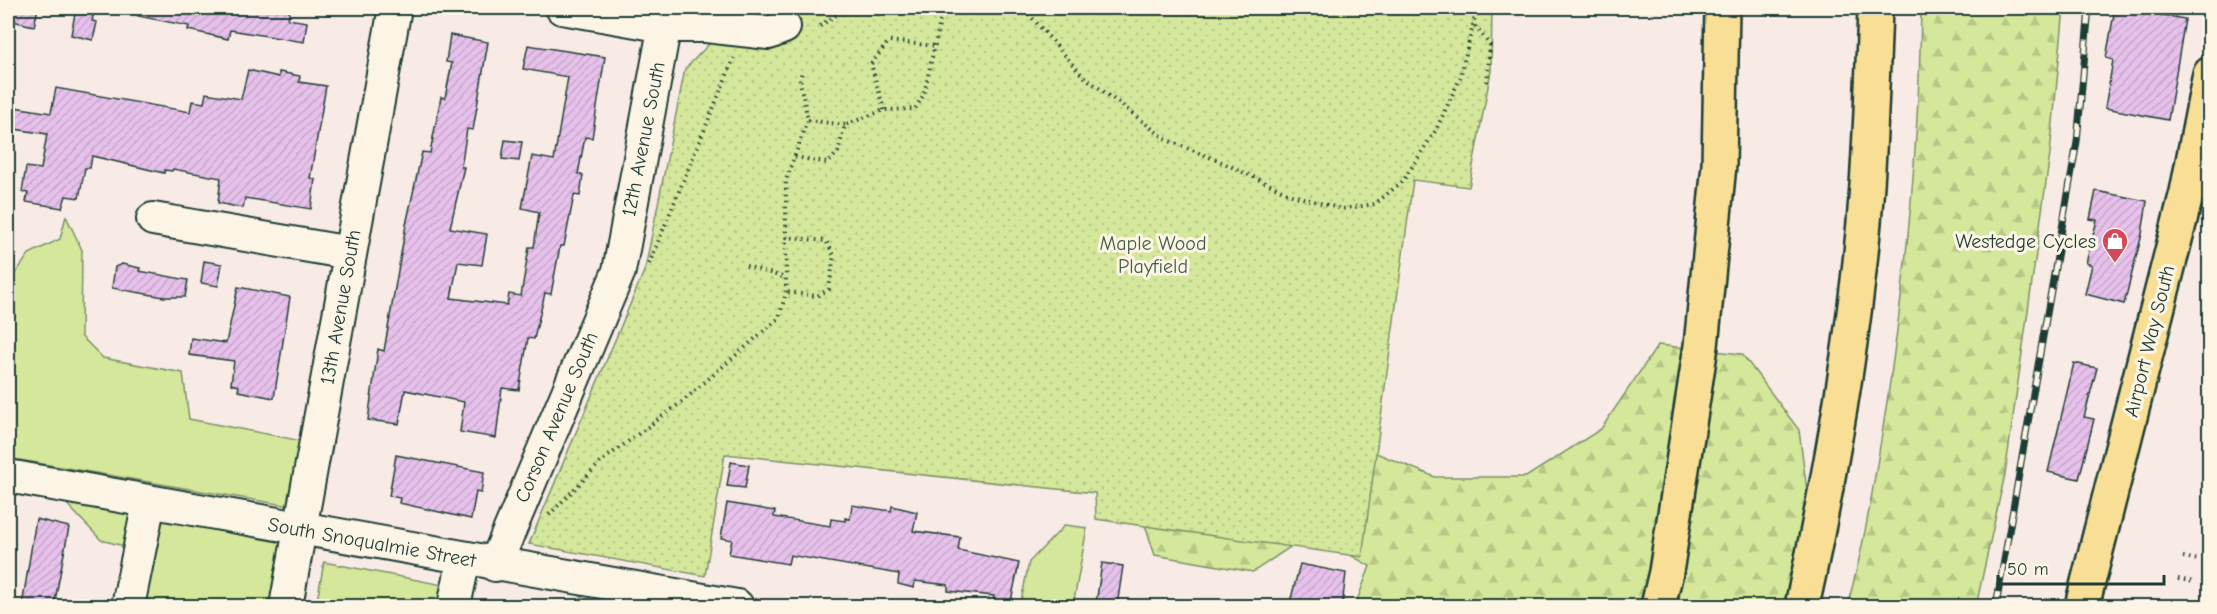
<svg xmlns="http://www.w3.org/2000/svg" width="2217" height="614" font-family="'Comic Neue',sans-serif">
<defs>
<pattern id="forest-firs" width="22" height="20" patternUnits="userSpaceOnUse" patternTransform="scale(1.5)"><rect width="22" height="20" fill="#d4e79b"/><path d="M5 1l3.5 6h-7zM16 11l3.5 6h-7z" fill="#b6c786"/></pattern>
<pattern id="park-dots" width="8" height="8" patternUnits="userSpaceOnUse" patternTransform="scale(1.5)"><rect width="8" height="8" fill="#d4e79b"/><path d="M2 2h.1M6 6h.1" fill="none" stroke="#b6c786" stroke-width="1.8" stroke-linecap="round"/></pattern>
<pattern id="building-hatch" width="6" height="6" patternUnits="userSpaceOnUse" patternTransform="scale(1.5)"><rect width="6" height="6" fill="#e7c1eb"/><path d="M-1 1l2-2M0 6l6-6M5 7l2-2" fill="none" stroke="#c6a7ca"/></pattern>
</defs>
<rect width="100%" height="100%" fill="#f8ebe6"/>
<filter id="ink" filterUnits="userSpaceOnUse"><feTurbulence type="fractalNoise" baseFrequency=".0167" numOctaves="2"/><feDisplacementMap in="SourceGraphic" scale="12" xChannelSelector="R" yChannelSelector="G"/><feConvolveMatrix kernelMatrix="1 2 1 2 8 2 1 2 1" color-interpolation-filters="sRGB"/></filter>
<g filter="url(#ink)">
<path fill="#d4e79b" stroke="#7a9268" stroke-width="1.5" d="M66,216L82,250L81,336L103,358L183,373L189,419L302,441L290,506L8,458V284L29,254L60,239Z
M61,498L140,513L135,549L101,540Z
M155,513L290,541L278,606H138Z
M1065,525L1087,528L1073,606H1020L1029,562Z
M324,562L443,585L439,606H316Z"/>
<path fill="url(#forest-firs)" stroke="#7a9268" stroke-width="1.5" d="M1921,8H2064L2050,154L2005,474L1976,606H1847C1864,548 1873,488 1883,428C1905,289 1919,149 1921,8Z
M1658,345L1742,354L1799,430L1822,606H1355L1370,566L1311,533L1253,572L1155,555L1134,492L1332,435L1435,477H1526L1601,429Z"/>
<path fill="url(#park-dots)" stroke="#7a9268" stroke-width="1.5" d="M739,8H1492L1491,71L1469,187L1413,180L1362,557L1096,519L1095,493L725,454L705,576L529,544L645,269L685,69L736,16Z"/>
<path fill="url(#building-hatch)" stroke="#1f3d34" stroke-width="1.5" d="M8,8H38L34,26L8,20Z
M76,8H95L92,21L97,22L93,40L71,35Z
M139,8H290L288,19L307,22L304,42L230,30L228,39L188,30L189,26L138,16Z
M2115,8H2158L2157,14L2185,19L2168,120L2105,108L2113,60L2106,58Z
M450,35L488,42L473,130L467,129L461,167H464L450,228L487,234L482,265L458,262L451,298L507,305L509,294L521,296L529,247H534L539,212L522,208L532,156L554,160L568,77L523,69L528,45L605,57L592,138L585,137L578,174L583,175L580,196L574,195L564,246H560L551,294L545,293L534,339L528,338L519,390L502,388L496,438L460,432L464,402L405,390L399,424L368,420L378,349L384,351L406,225L422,152L430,153L441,97L445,98L452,63L446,62Z
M248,70L279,77V72L300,76L299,82L326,86L310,178L315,179L311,209L245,198L243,208L218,203L221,178L173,169L172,171L165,170L164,173L92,156L90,168H85L79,198L66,196L62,208L26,202L28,193L22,192L26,167L41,169L47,134L8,128V106L51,113L56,88L190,112L192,101L204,103L206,93L241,99Z
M505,140L522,142L519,161L502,159Z
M2096,191L2147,201L2142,234L2124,304L2085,294L2092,265L2086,263L2097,220L2090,219Z
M204,261L222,264L218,286L201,283Z
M122,264L140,268L139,271L188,280L185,297H164L112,288L115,267Z
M238,287L290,297L274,398L238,391L239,386L231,384L234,361L189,355L191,338L226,343Z
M2074,363L2097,368L2084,417L2094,419L2079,479L2048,472Z
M396,455L484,472L481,493L476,492L471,519L399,503L400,498L389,496Z
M731,462L749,465L745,488L727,486Z
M727,503L775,511L774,517L830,526L831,519L845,521V518L850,519L852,505L891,511L892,506L917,512L913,531L960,537L958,550L1019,563L1010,606L993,603L994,596L948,591V585L915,581L914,588L898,584L899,574L790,555L788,564L729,554L732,540L721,538Z
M36,519L69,527L54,606H22Z
M1102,563L1123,566L1117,606H1099L1096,604Z
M1300,564L1346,573L1342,606H1289Z"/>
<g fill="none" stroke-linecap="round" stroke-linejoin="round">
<g stroke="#1f3d34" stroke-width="36">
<path id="minor" d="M562,8L665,26H706L727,8
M706,26L769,33L784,27
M153,219L350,253
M8,476L737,606
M495,565L619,271L668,8
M128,606L149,502
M286,606L395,8
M454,606L464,559"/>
</g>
<g stroke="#1f3d34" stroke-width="38">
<path id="major" d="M2082,606L2187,192L2210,74"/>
</g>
<g stroke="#1f3d34" stroke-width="38">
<path id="highway" d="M1658,606L1666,572L1701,346L1719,165L1722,8
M1802,606C1832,468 1857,327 1867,185C1871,126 1873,66 1875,8"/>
</g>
<path stroke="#1f3d34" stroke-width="4" stroke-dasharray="1.5 4.5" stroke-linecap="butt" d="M1009,8L1028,13
M1027,8L1028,13L1082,75L1167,140L1217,160L1292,195L1342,209L1375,204L1403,181L1436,130L1460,78L1477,8
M820,26L846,8
M1475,26L1490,45L1487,83
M884,110L871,64L889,41L936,46
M808,120L845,125
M795,157L828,163L838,152L845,125L884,110L915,109L924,94L943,8
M786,237L826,241L834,255L829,289L817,296L786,292
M649,264L734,58
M746,266L786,278
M549,515L603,460L683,401L779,318L786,292V180L808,120L800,82L802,70
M2183,557L2199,560
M2178,579L2194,582
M2197,602L2199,606"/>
<use href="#minor" stroke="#fcf5e5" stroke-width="32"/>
<use href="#major" stroke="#f9df96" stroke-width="33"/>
<use href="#highway" stroke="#f9df96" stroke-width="33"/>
<g stroke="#1f3d34" stroke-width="7">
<path id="rail" d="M1996,606L2077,142L2089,8"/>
</g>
<use href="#rail" stroke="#fcf5e5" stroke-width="4.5" stroke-dasharray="14" stroke-linecap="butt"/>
</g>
</g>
<defs>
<g id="shop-pin" transform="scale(1.35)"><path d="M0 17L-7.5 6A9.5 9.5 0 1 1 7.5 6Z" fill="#d1495b" stroke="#fcf5e5"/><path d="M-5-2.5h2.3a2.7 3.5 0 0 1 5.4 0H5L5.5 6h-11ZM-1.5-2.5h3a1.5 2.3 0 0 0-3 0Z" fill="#fff"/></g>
</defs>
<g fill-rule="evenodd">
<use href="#shop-pin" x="2115" y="241"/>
</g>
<g text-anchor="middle" stroke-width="6" stroke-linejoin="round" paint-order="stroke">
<g font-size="20" fill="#1f3d34" stroke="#fcf5e5">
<text transform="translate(643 139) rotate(-79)" y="7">12th Avenue South</text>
<text transform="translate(340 307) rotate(-80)" y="7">13th Avenue South</text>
<text transform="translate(2149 341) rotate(-76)" y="7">Airport Way South</text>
<text transform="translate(556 417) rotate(-67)" y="7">Corson Avenue South</text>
<text transform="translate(372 542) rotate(10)" y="7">South Snoqualmie Street</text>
</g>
<g font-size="20" fill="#1f3d34" stroke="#fcf5e5" text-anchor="end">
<text x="2096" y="248">Westedge Cycles</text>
</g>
<g font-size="20" fill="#435f49" stroke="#fcf5e5">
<text x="1153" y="250">Maple Wood<tspan x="1153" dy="23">Playfield</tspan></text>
</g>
</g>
<rect width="2217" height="614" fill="none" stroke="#fcf5e5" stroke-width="30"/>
<rect x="15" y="15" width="2187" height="584" fill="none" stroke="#1f3d34" stroke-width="2" filter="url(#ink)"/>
<path d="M1998 575v9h166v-9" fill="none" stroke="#1f3d34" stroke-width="3"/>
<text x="2007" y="575" font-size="18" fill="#1f3d34" stroke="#fcf5e5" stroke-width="4.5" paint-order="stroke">50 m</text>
</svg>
